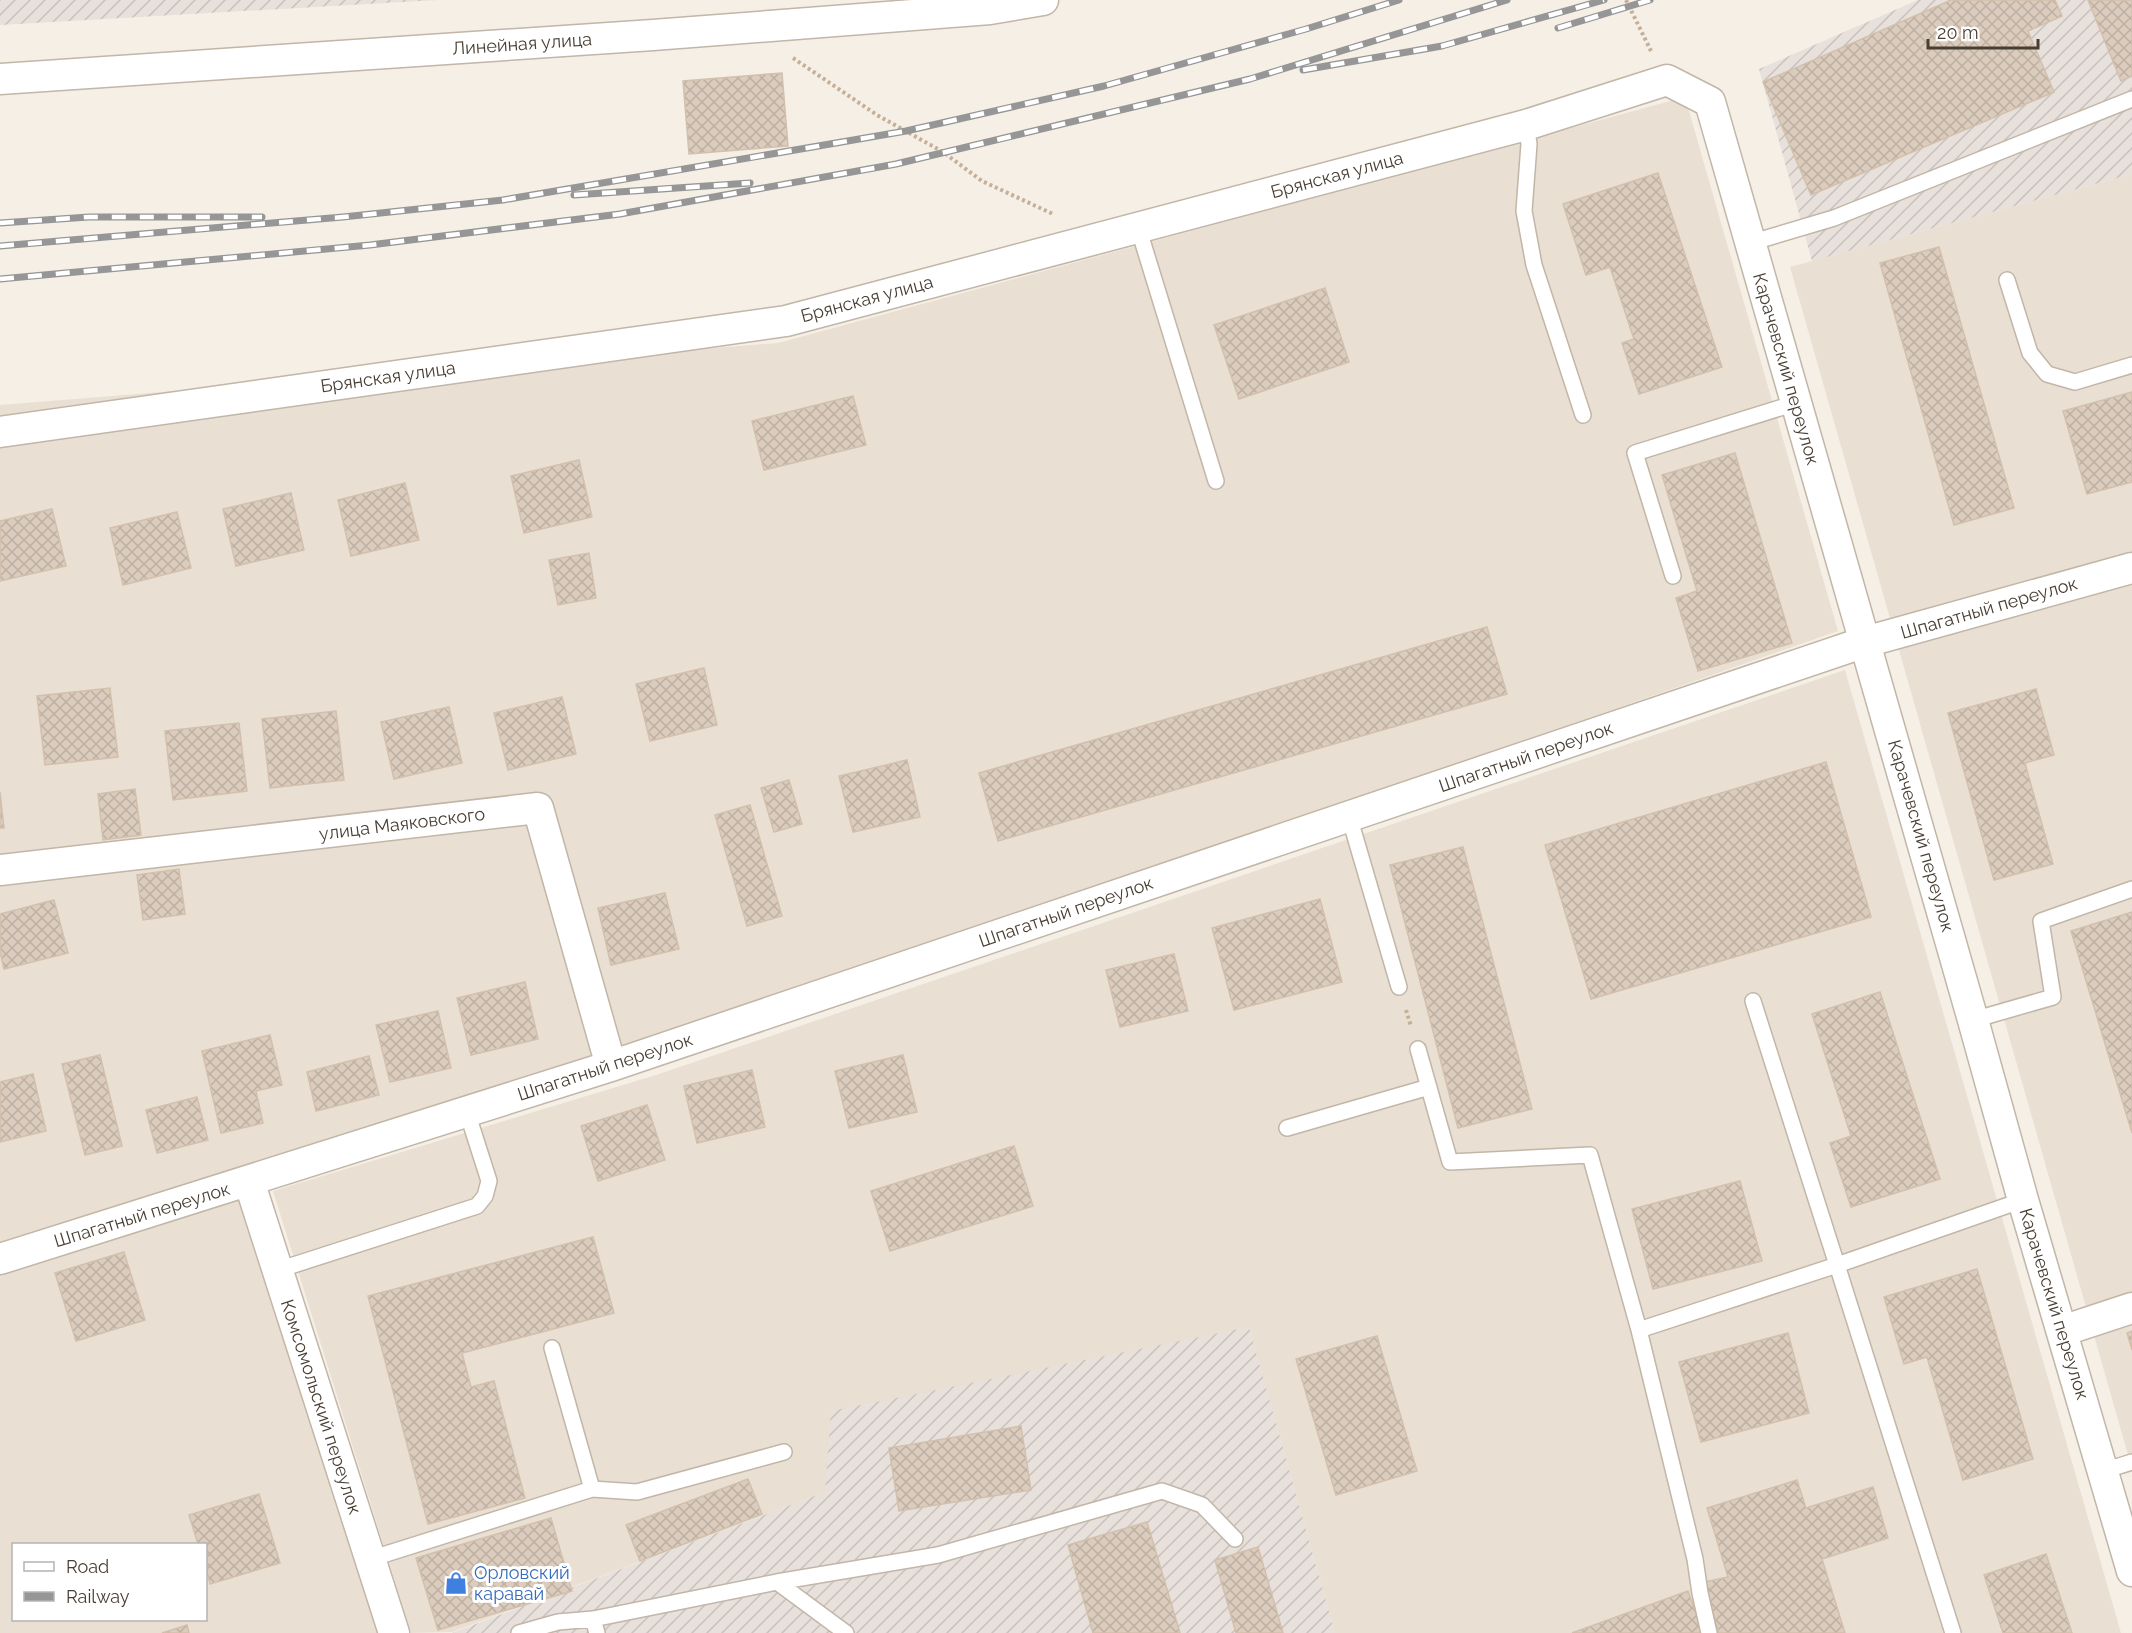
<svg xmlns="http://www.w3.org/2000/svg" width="2132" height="1633" font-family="Raleway,sans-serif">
<defs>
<pattern id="industrial-furrows" width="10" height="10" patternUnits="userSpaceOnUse" patternTransform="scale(1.5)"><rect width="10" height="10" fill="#e7e0db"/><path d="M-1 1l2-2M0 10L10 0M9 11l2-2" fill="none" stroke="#c8c1bd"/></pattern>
<pattern id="building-cross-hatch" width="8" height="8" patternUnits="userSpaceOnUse" patternTransform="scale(1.5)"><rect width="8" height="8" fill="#dbccbd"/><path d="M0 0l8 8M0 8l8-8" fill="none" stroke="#bdb0a3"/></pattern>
</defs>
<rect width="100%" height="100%" fill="#f5efe6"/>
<path fill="#e9e0d3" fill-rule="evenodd" d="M1685,97L1838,631L619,1057L0,1242V405L778,343Z
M2132,174V1469L1790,267Z
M1845,670L2121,1633H1335L1249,1327L825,1492L452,1632L411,1633L273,1191L656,1075Z
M242,1195L380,1633H0V1273ZM14,1544H206V1620H14Z"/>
<path fill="url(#industrial-furrows)" d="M0,0H437L0,25Z
M1918,0H2132V174L1812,261L1759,69Z
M1249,1327L1335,1633H452L825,1492L831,1411Z"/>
<path fill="url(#building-cross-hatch)" stroke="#d3c0ac" stroke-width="1.5" d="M1951,0H2055L2062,16L2028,31L2054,92L1811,195L1763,82Z
M2088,0H2132V76L2121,81Z
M782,73L788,146L689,154L683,81Z
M1658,173L1722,367L1639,394L1622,343L1634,339L1610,267L1586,275L1563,204Z
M1939,247L2014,508L1954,525L1880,263Z
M1325,288L1349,362L1239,399L1214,325Z
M2132,392V482L2087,494L2063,411Z
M853,396L866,445L764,470L752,421Z
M1735,453L1792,643L1698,671L1676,598L1697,591L1662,475Z
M579,460L592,517L524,533L511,476Z
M405,483L419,540L351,556L338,500Z
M291,493L304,550L236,566L223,509Z
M52,509L66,566L0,581V521Z
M177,512L191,568L123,585L110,528Z
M589,553L596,598L558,605L549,560Z
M1487,627L1507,694L998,841L979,773Z
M704,668L717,725L650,741L636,684Z
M110,688L118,757L45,765L37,696Z
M2036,689L2054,755L2025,763L2053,864L1994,880L1948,713Z
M562,697L576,754L508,770L494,713Z
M449,707L462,763L394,779L381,722Z
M336,711L344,780L270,788L262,719Z
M239,723L247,791L173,800L165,731Z
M907,760L920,817L853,832L839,776Z
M1826,762L1871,917L1591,999L1545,845Z
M789,780L802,824L774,832L761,788Z
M135,789L141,835L103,840L98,794Z
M0,792L4,828H0Z
M750,805L782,916L747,926L715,815Z
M1463,847L1532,1109L1458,1128L1390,865Z
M179,869L185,914L143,920L137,875Z
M665,893L679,949L611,965L598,908Z
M1320,899L1342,982L1234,1010L1212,928Z
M54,900L68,953L4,969L0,952V914Z
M2132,912V1133L2071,931Z
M1174,954L1188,1011L1120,1027L1106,970Z
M525,982L538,1039L471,1055L457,998Z
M1880,992L1940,1179L1851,1207L1830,1143L1851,1136L1812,1014Z
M438,1011L451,1068L390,1082L376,1025Z
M270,1035L282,1085L256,1091L263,1123L221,1133L202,1051Z
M100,1055L122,1146L85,1155L62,1064Z
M903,1055L917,1112L849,1128L835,1071Z
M369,1056L379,1095L316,1111L307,1072Z
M752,1070L765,1127L697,1143L684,1086Z
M33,1074L46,1131L0,1142V1082Z
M197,1097L208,1140L157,1153L146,1110Z
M647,1105L665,1160L598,1181L581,1126Z
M1014,1146L1033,1206L890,1251L871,1191Z
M1740,1181L1762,1261L1653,1289L1632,1209Z
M593,1237L614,1313L462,1353L471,1387L494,1381L525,1498L428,1524L368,1296Z
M124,1252L145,1320L76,1341L55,1273Z
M1977,1269L2033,1459L1963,1480L1927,1357L1904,1364L1884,1297Z
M2132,1331V1350L2127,1333Z
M1788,1333L1809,1413L1701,1442L1679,1362Z
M1377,1336L1417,1471L1336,1495L1296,1359Z
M1021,1426L1031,1490L899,1511L889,1448Z
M748,1479L762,1514L640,1561L626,1525Z
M1797,1480L1806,1508L1873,1487L1888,1538L1822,1559L1845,1633H1719L1704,1582L1728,1577L1707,1508Z
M259,1494L280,1563L210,1584L206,1567V1544H198L189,1515Z
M551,1518L572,1591L438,1630L416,1558Z
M1147,1522L1180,1633H1093L1068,1545Z
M1258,1547L1283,1633H1236L1215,1560Z
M2046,1554L2072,1633H2003L1984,1575Z
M1688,1591L1703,1633H1572Z
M187,1625L189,1633H162Z"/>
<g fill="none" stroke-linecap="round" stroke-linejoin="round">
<g stroke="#c1b6a7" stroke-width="18">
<path id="lane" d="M1526,125L1529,144L1524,211L1534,265L1583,415
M1138,227L1216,481
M1750,243L1834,218L2132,99
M2007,280L2030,353L2047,374L2075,382L2132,365
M1673,576L1635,453L1796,403
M1349,816L1399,987
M1973,1020L2053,997L2041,921L2132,889
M1418,1049L1450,1162L1590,1155L1639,1330L1837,1265L1753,1001
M1287,1128L1429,1087
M278,1270L477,1206L485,1196L489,1181L467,1112
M1639,1330L1695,1559L1700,1593L1709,1633
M552,1348L592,1489
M2103,1471L2132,1462
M370,1559L592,1489L637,1492L784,1452
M777,1582L938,1555L1162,1491L1202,1505L1235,1539
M593,1619L597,1633
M519,1633L558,1622L593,1619L777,1582L846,1633
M1953,1633L1837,1265L2023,1200"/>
</g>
<g stroke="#c1b6a7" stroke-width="33">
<path id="street" d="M0,79L653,35L990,9L1043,0
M0,432L786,321L1526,125L1667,80L1710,102L1973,1020L2023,1200L2132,1571
M0,870L538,808L611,1066
M249,1181L394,1633
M0,1259L611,1066L1865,642L2132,568
M2062,1331L2132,1308"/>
</g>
<path stroke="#c5b097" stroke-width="4" stroke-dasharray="3 3" stroke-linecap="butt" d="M1626,0L1651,51
M793,58L877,115L943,152L982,181L1053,214
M1406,1010L1411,1026"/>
<use href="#lane" stroke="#fff" stroke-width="15"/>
<use href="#street" stroke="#fff" stroke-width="30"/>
<g stroke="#969696" stroke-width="7">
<path id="rail" d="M1558,28L1650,0
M1303,70L1442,46L1604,0
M574,195L750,183
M0,223L89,217H262
M0,246L343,217L503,200L906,131L1104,86L1306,29L1399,0
M0,279L370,245L620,214L896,164L1250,79L1507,0"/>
</g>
<use href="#rail" stroke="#fff" stroke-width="4.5" stroke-dasharray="14" stroke-linecap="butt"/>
</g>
<defs>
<g id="shop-bare" transform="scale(1.8)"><path d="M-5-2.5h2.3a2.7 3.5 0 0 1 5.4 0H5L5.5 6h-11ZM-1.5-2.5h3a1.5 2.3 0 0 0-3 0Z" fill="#3f7fe0" stroke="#fff" stroke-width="2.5" paint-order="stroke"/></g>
</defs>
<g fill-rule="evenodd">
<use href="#shop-bare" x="456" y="1583"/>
</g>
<g text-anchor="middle" stroke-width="6" stroke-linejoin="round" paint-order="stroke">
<g font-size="18" fill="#483f34" stroke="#fff">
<text transform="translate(522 44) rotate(-4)" y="6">Линейная улица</text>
<text transform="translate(1337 175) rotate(-15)" y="6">Брянская улица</text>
<text transform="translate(867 299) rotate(-15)" y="6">Брянская улица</text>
<text transform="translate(1786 369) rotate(74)" y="6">Карачевский переулок</text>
<text transform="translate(388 377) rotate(-8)" y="6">Брянская улица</text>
<text transform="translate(1989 608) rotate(-16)" y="6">Шпагатный переулок</text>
<text transform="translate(1526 757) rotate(-19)" y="6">Шпагатный переулок</text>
<text transform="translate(402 824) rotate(-7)" y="6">улица Маяковского</text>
<text transform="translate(1921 836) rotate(74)" y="6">Карачевский переулок</text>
<text transform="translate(1066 912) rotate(-19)" y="6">Шпагатный переулок</text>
<text transform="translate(605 1067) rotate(-18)" y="6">Шпагатный переулок</text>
<text transform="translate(142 1215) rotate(-17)" y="6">Шпагатный переулок</text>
<text transform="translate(2054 1304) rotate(73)" y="6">Карачевский переулок</text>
<text transform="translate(321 1407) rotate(72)" y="6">Комсомольский переулок</text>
</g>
<g font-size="18" fill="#366cbe" stroke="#fff" text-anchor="start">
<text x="474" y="1579">Орловский<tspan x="474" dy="21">каравай</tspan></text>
</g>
</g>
<rect x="12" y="1543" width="195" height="78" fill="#ffffff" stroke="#b6b2ae" stroke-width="1.5"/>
<rect x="24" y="1562" width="30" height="9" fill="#ffffff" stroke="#b6b2ae" stroke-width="1.5"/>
<text x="66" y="1573" font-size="18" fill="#483f34">Road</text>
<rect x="24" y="1592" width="30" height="9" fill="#969696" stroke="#b6b2ae" stroke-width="1.5"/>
<text x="66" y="1603" font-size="18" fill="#483f34">Railway</text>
<path d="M1928 39v9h110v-9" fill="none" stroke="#483f34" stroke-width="3"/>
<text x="1937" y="39" font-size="18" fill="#483f34" stroke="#ffffff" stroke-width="4.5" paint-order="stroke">20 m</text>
</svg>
